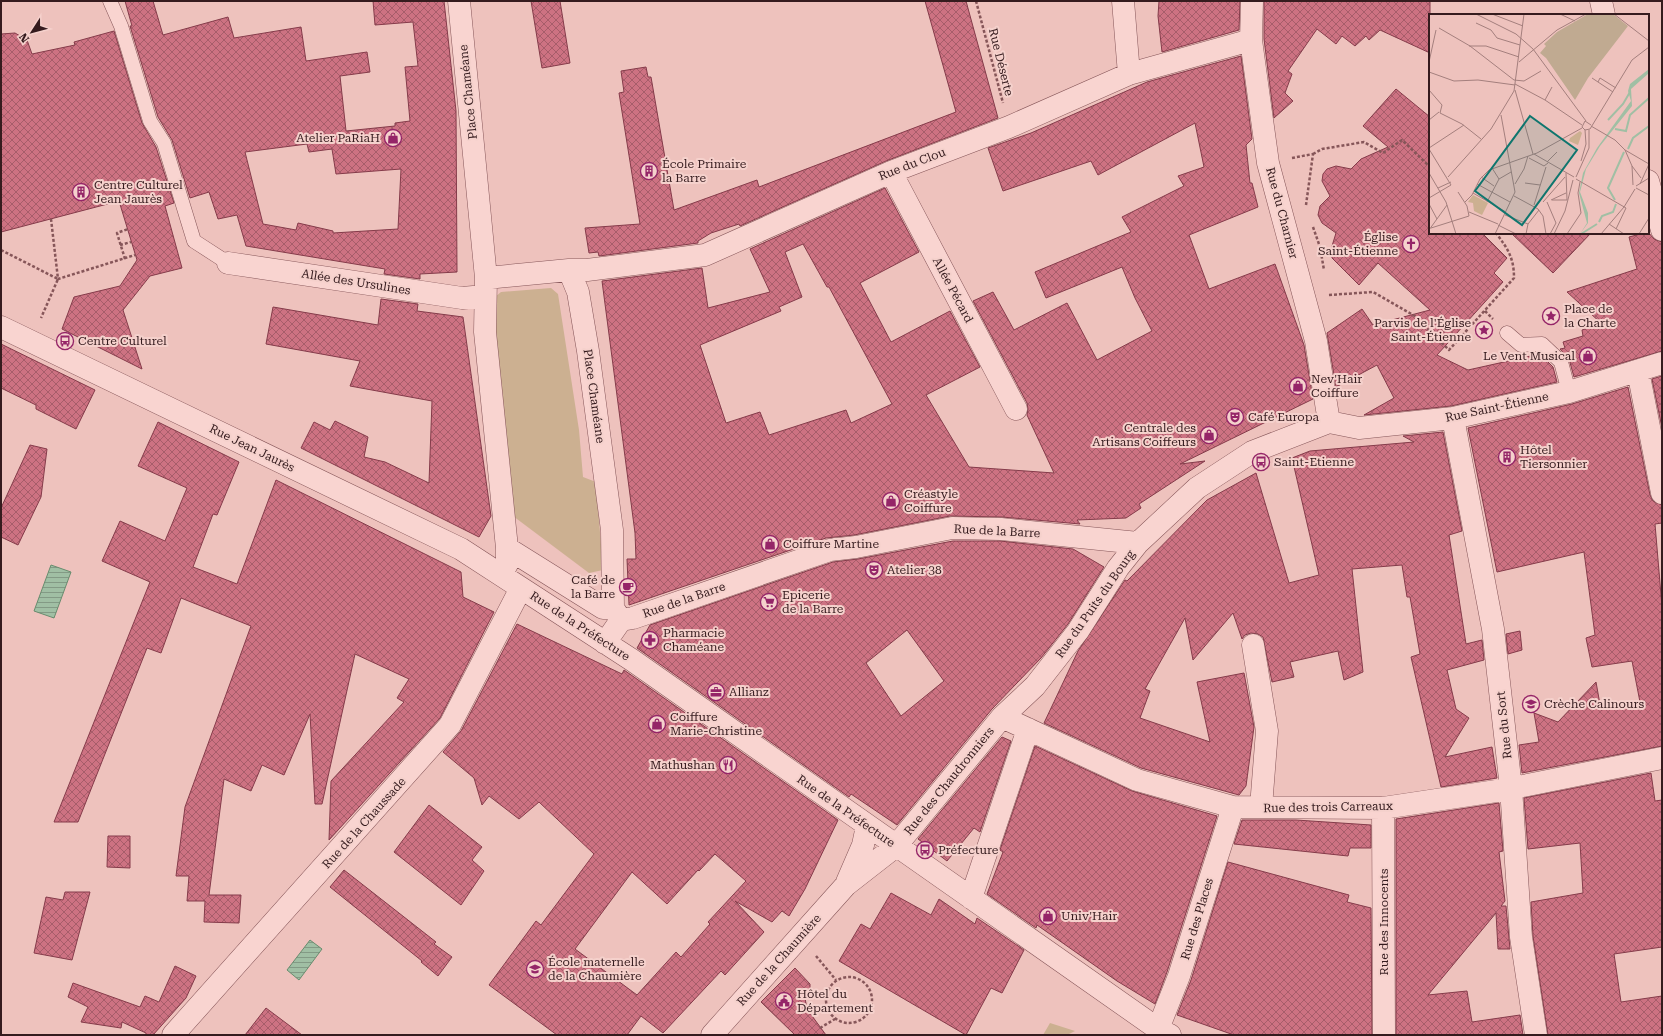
<svg xmlns="http://www.w3.org/2000/svg" width="1663" height="1036" font-family="'Roboto Serif',serif">
<defs>
<pattern id="water-rules" width="6" height="5" patternUnits="userSpaceOnUse"><rect width="6" height="5" fill="#a0bfa4"/><path d="M0 2.5h6" fill="none" stroke="#839a85"/></pattern>
<pattern id="building-cross-hatch" width="8" height="8" patternUnits="userSpaceOnUse"><rect width="8" height="8" fill="#cd7282"/><path d="M0 0l8 8M0 8l8-8" fill="none" stroke="#a75d6a"/></pattern>
</defs>
<rect width="100%" height="100%" fill="#eec2bd"/>
<path fill="#ccb091" d="M551,288L558,294L579,430L583,477L596,482L603,570L589,573L513,516L495,347V297L501,292Z
M1050,1023L1075,1031L1067,1035H1043Z"/>
<path fill="url(#water-rules)" stroke="#688c6e" d="M51,565L71,572L54,618L34,611Z
M310,940L322,949L299,980L287,970Z"/>
<path fill="url(#building-cross-hatch)" stroke="#853b4a" fill-rule="evenodd" d="M125,1H153L163,35L228,17L234,38L301,27L306,61L367,52L370,72L340,76L346,131L395,126V123L410,121L405,67L418,66L413,22L375,25L373,1H444L456,111L457,272L420,274V279L384,274L385,269L246,246L237,215L218,219L209,192L190,198L172,140L158,117L130,26H132ZM307,144L309,152L332,149L336,174L401,169L398,229L333,233V231L298,223L296,230L263,224L245,152Z
M531,1H560L570,63L542,68Z
M925,1H966L998,118L886,161L740,226L739,224L711,233L698,241V243L599,256L598,252L589,253L585,228L640,224L619,93L624,92L621,71L646,67L648,77H651L674,210L757,180L759,187L956,112Z
M1159,1H1240L1239,30L1162,52L1158,16Z
M1264,1H1430V53L1380,30L1369,40L1366,36L1355,46L1342,36L1336,44L1317,29L1288,71L1292,74L1285,93L1293,101L1274,118L1264,39Z
M114,31L142,123L156,147L174,203L165,206L182,268L150,276L123,310L142,369L62,329L74,297L120,286L137,260L119,201L1,232V34L15,33L27,40L32,54L75,45L74,42Z
M1241,56L1252,139L1246,145L1250,183H1252L1258,207L1189,235L1209,289L1275,264L1304,345L1313,399L1180,464L1205,461L1139,504L1141,508L1126,518L1077,520L1080,524L1002,517L950,516L854,535L826,538L629,605L627,559H636L635,533L602,281L702,268L708,308L770,292L750,249L885,188L919,252L860,283L891,342L950,311L980,367L926,395L969,467L1054,473L1027,415L1028,409L1027,403L973,301L993,292L1014,330L1067,303L1097,360L1152,331L1135,298L1122,267L1046,298L1035,272L1131,232L1122,217L1184,186L1178,176L1204,167L1195,123L1098,175L1091,161L1003,191L988,148L1031,133L1147,82ZM803,244L827,287H829L892,404L851,423L846,410L769,435L760,412L726,423L700,345L781,311L779,307L802,297L785,252Z
M1396,89L1430,117V233H1482L1507,258L1494,273L1503,282L1437,355L1468,370L1540,354L1553,367L1557,382L1451,406L1364,415L1394,398L1377,365L1336,387L1327,333L1362,309L1373,325L1430,310L1378,263L1359,285L1332,258V246L1336,233L1322,223L1318,215L1320,206L1330,196L1322,181L1323,174L1327,169L1336,166L1351,169L1361,159L1388,147L1363,126Z
M1648,232L1654,239L1662,242V351L1574,377L1569,359L1560,349L1565,348L1563,342L1583,336L1582,330L1602,324L1567,292L1637,269L1629,237Z
M1511,233H1591L1553,273Z
M381,299L418,304L417,311L463,317L491,516L479,537L301,448L314,422L330,430L335,421L368,437L364,457L385,462L429,483L432,401L350,386L360,361L266,344L273,307L378,325Z
M1,344L95,390L76,429L36,409V405L1,388Z
M1662,376V428L1652,379Z
M1628,387L1650,495L1653,501L1662,505V523L1655,524L1662,607V746L1522,773L1519,745L1539,742L1534,713L1558,722L1596,682L1601,710L1640,702L1632,661L1592,667L1586,638L1595,635L1584,552L1497,572L1468,428L1572,404Z
M158,422L239,462L217,515L213,514L193,567L237,584L276,480L461,572L463,597L494,612L440,718L329,840L331,781L404,702L397,698L409,679L355,654L322,804H315L310,714L284,775L262,765L251,791L224,779L209,895H241L239,923L204,922L205,901H187L189,876H176L185,807L251,626L181,598L161,653L147,648L78,822H54L150,582L102,561L120,521L165,541L187,488L138,466Z
M1443,432L1462,531L1449,535L1466,644L1482,640L1484,660L1447,670L1456,709L1469,718L1445,757L1492,747L1497,778L1441,787L1411,657L1420,654L1410,597H1407L1402,565L1352,569L1363,672L1344,680L1338,651L1290,662L1294,677L1272,682L1263,637L1258,634L1251,633L1245,635L1242,639L1233,613L1193,660L1185,618L1145,689L1150,691L1140,718L1210,742L1197,682L1244,673L1254,727L1246,786L1239,795L1141,768L1044,723L1078,651L1125,580L1127,581L1207,500L1256,473L1289,583L1319,575L1292,458L1310,451L1414,442L1403,436Z
M30,445L47,449L41,497L18,545L1,537V508Z
M953,541H1000L1073,549L1104,567L1068,624L1041,658L992,709L897,825L851,794L849,797L637,648L650,625L833,562L858,559ZM907,630L944,681L901,716L866,663Z
M517,624L622,674L624,670L838,820L805,889L789,916L782,911L772,922L735,901L764,932L725,975L721,971L663,1033L641,1016L627,1035H557L489,985L536,921L541,925L594,854L539,802L519,819L489,796L482,805L474,778L443,752L461,731ZM715,854L746,881L708,922L710,924L681,957L676,952L637,995L575,949L632,872L667,904L698,870L699,871Z
M1520,631L1522,650L1508,654L1506,634Z
M1002,737L1011,741L980,832L974,828L947,861L918,839Z
M1035,746L1132,791L1217,816L1167,972L1155,1004L1117,981L1037,925L1036,928L987,894L1003,852L1000,850Z
M1651,773L1655,801L1662,800V947L1614,954L1621,1002L1662,996V1035H1548L1533,936L1531,902L1583,893L1580,843L1528,849L1524,798Z
M1499,803L1503,851L1499,852L1505,901L1501,906H1506L1510,949H1498L1496,913L1428,995L1467,991L1472,1022L1520,1015L1523,1035H1396V819Z
M429,805L482,847L472,860L484,871L461,905L394,852Z
M1242,820H1296L1371,825V848H1350L1348,856L1234,844Z
M108,836H130V868L107,867Z
M1228,862L1349,895L1347,902L1371,908L1372,1035H1234L1177,1015L1191,980Z
M344,870L436,942L434,944L452,957L438,976L421,962L422,961L330,887Z
M65,892H90L72,960L34,953L46,897L63,900Z
M891,893L931,915L939,899L975,924L977,918L1024,950L1002,993L991,988L966,1035L839,961L861,924L870,929Z
M175,966L196,976L186,998L153,1035H146V1033L122,1022L121,1028L81,1022L88,1007L68,997L73,983L140,1007L145,996L159,1002Z
M795,968L810,984V991L805,998L807,1009L826,1035H795L761,1002Z
M266,1008L302,1035H245Z"/>
<g fill="none" stroke-linecap="round" stroke-linejoin="round">
<g stroke="#865659" stroke-width="15">
<path id="lane" d="M110,1L121,26L150,121L164,143L194,241L228,263
M1507,333L1521,345L1542,344L1561,362L1569,392"/>
</g>
<g stroke="#865659" stroke-width="23">
<path id="street" d="M459,1L486,278L485,332L507,548V564L501,575
M1123,1L1129,74
M1252,1L1251,40L1268,163L1316,341L1329,422
M1601,1L1604,15
M891,172L1016,409
M1648,181L1662,230
M228,263L462,298L485,296
M569,270H587L705,255L891,172L1009,127L1129,74L1251,40
M486,278L569,270L578,292L588,351L612,530L613,608L621,620
M1,327L461,549L632,660L1158,1029L1170,1035
M1638,371L1662,493
M1453,418L1493,629L1511,788L1521,937L1536,1035
M1329,422L1359,428L1453,418L1569,392L1662,363
M507,548L603,608H613
M605,643L621,620L633,618L830,550L856,547L952,528L1001,529L1138,543
M1253,645L1267,731L1261,807
M1002,717L1137,780L1233,807L1383,808L1503,790L1662,758
M1383,808L1384,1035
M847,882L863,845L867,826
M971,898L1028,729
M1158,1029L1179,976L1233,807
M173,1035L450,725L521,588
M712,1035L846,885L896,846L1002,717L1035,686L1078,631L1118,568L1138,543L1197,488L1252,452L1329,422"/>
</g>
<path stroke="#865659" stroke-width="2.5" stroke-dasharray="3 2" stroke-linecap="butt" d="M976,1L1003,103
M1313,154L1322,149L1364,142L1383,153L1402,140L1430,167
M1292,158L1313,154L1306,205
M51,219L58,279L135,255
M1313,227L1320,247L1324,270
M120,245L131,242
M1,250L58,279L41,318
M125,259L117,233L128,229
M1329,295L1373,292L1415,316L1449,350L1514,278C1514,258 1508,249 1496,233
M1485,311L1493,319
M816,956L836,980
M826 1000a23 23 0 1 1 46 0a23 23 0 1 1-46 0Z
M820,1028L835,1019"/>
<use href="#lane" stroke="#f9d4d0" stroke-width="14"/>
<use href="#street" stroke="#f9d4d0" stroke-width="22"/>
</g>
<defs>
<g id="shop-ring" transform="scale(0.9)"><circle r="9.5" fill="#f5d1cc" stroke="#952568" stroke-width="1.5"/><path d="M-5-2.5h2.3a2.7 3.5 0 0 1 5.4 0H5L5.5 6h-11ZM-1.5-2.5h3a1.5 2.3 0 0 0-3 0Z" fill="#952568"/></g>
<g id="building-ring" transform="scale(0.9)"><circle r="9.5" fill="#f5d1cc" stroke="#952568" stroke-width="1.5"/><path d="M-4-6H4V6H1V3H-1V6H-4ZM-2.5-4.3h1.7v1.8h-1.7ZM.8-4.3h1.7v1.8H.8ZM-2.5-1h1.7V.8h-1.7ZM.8-1h1.7V.8H.8Z" fill="#952568"/></g>
<g id="church-ring" transform="scale(0.9)"><circle r="9.5" fill="#f5d1cc" stroke="#952568" stroke-width="1.5"/><path d="M-1.2-6h2.4v3.5h3.3v2.4h-3.3V6h-2.4V-.1h-3.3v-2.4h3.3Z" fill="#952568"/></g>
<g id="sight-ring" transform="scale(0.9)"><circle r="9.5" fill="#f5d1cc" stroke="#952568" stroke-width="1.5"/><path d="M0-6L1.8-2.2L6-1.7L2.9 1.2L3.7 5.4L0 3.3L-3.7 5.4L-2.9 1.2L-6-1.7L-1.8-2.2Z" fill="#952568"/></g>
<g id="bus-ring" transform="scale(0.9)"><circle r="9.5" fill="#f5d1cc" stroke="#952568" stroke-width="1.5"/><path d="M-5-6H5V4H4V6H2V4H-2V6H-4V4H-5ZM-3.5-4V0h7V-4ZM-3.5 1.2v1.5H-2V1.2ZM2 1.2v1.5H3.5V1.2Z" fill="#952568"/></g>
<g id="theatre-ring" transform="scale(0.9)"><circle r="9.5" fill="#f5d1cc" stroke="#952568" stroke-width="1.5"/><path d="M-5-5.5Q0-4 5-5.5V0Q5 5 0 6Q-5 5-5 0ZM-3.3-2.5H-1v1.5H-3.3ZM1-2.5H3.3v1.5H1ZM-2.8 1Q0 5.5 2.8 1Z" fill="#952568"/></g>
<g id="cafe-ring" transform="scale(0.9)"><circle r="9.5" fill="#f5d1cc" stroke="#952568" stroke-width="1.5"/><path d="M-5.5-4.5H6V0H3Q3 3.5 0 3.5H-2.5Q-5.5 3.5-5.5 0ZM3-3.2v2h1.7v-2ZM-6 4.5H4V6H-6Z" fill="#952568"/></g>
<g id="supermarket-ring" transform="scale(0.9)"><circle r="9.5" fill="#f5d1cc" stroke="#952568" stroke-width="1.5"/><path d="M-6-5.5h2.5l.6 2H6L4.5 2H-2.5L-4.4-4H-6ZM-1.5 3.2a1.3 1.3 0 1 0 .1 0ZM3 3.2a1.3 1.3 0 1 0 .1 0Z" fill="#952568"/></g>
<g id="pharmacy-ring" transform="scale(0.9)"><circle r="9.5" fill="#f5d1cc" stroke="#952568" stroke-width="1.5"/><path d="M-2-6h4v4h4v4h-4v4h-4v-4h-4v-4h4Z" fill="#952568"/></g>
<g id="office-ring" transform="scale(0.9)"><circle r="9.5" fill="#f5d1cc" stroke="#952568" stroke-width="1.5"/><path d="M-6-3h4V-5.5h4V-3h4V5H-6ZM-1-4.5V-3h2v-1.5ZM-6 0V1H6V0Z" fill="#952568"/></g>
<g id="school-ring" transform="scale(0.9)"><circle r="9.5" fill="#f5d1cc" stroke="#952568" stroke-width="1.5"/><path d="M0-5L7-2L0 1L-7-2ZM-4 1L0 2.5L4 1V4Q0 6-4 4Z" fill="#952568"/></g>
<g id="restaurant-ring" transform="scale(0.9)"><circle r="9.5" fill="#f5d1cc" stroke="#952568" stroke-width="1.5"/><path d="M-5-6h1v4h1v-4h1v4h1v-4h1v5L-1.5 .5V6h-2V.5L-5-1ZM5-6V6H3V1.5H1.5Q1.5-4 5-6Z" fill="#952568"/></g>
<g id="civic-ring" transform="scale(0.9)"><circle r="9.5" fill="#f5d1cc" stroke="#952568" stroke-width="1.5"/><path d="M-.6-6.5H3V-4.5H.6V-3L4-1V1h2V6H-6V1h2V-1L-.6-3ZM-1.2 2.5V6h2.4V2.5Z" fill="#952568"/></g>
</defs>
<g fill-rule="evenodd">
<use href="#shop-ring" x="393" y="138"/>
<use href="#building-ring" x="649" y="171"/>
<use href="#building-ring" x="81" y="192"/>
<use href="#church-ring" x="1411" y="244"/>
<use href="#sight-ring" x="1551" y="316"/>
<use href="#sight-ring" x="1484" y="330"/>
<use href="#bus-ring" x="65" y="341"/>
<use href="#shop-ring" x="1588" y="356"/>
<use href="#shop-ring" x="1298" y="386"/>
<use href="#theatre-ring" x="1235" y="417"/>
<use href="#shop-ring" x="1209" y="435"/>
<use href="#building-ring" x="1507" y="457"/>
<use href="#bus-ring" x="1261" y="462"/>
<use href="#shop-ring" x="891" y="501"/>
<use href="#shop-ring" x="770" y="544"/>
<use href="#theatre-ring" x="874" y="570"/>
<use href="#cafe-ring" x="628" y="587"/>
<use href="#supermarket-ring" x="769" y="602"/>
<use href="#pharmacy-ring" x="650" y="640"/>
<use href="#office-ring" x="716" y="692"/>
<use href="#school-ring" x="1531" y="704"/>
<use href="#shop-ring" x="657" y="724"/>
<use href="#restaurant-ring" x="728" y="765"/>
<use href="#bus-ring" x="925" y="850"/>
<use href="#shop-ring" x="1048" y="916"/>
<use href="#school-ring" x="535" y="969"/>
<use href="#civic-ring" x="784" y="1001"/>
</g>
<g text-anchor="middle" stroke-width="4" stroke-linejoin="round" paint-order="stroke">
<g font-size="12" fill="#351b1e" stroke="#f5d1cc">
<text transform="translate(1001 62) rotate(76)" y="4">Rue Déserte</text>
<text transform="translate(468 92) rotate(-96)" y="4">Place Chaméane</text>
<text transform="translate(912 164) rotate(-21)" y="4">Rue du Clou</text>
<text transform="translate(1282 213) rotate(75)" y="4">Rue du Charnier</text>
<text transform="translate(356 282) rotate(9)" y="4">Allée des Ursulines</text>
<text transform="translate(953 290) rotate(62)" y="4">Allée Pécard</text>
<text transform="translate(594 396) rotate(82)" y="4">Place Chaméane</text>
<text transform="translate(1497 407) rotate(-12)" y="4">Rue Saint-Étienne</text>
<text transform="translate(252 448) rotate(26)" y="4">Rue Jean Jaurès</text>
<text transform="translate(997 531) rotate(3)" y="4">Rue de la Barre</text>
<text transform="translate(684 600) rotate(-19)" y="4">Rue de la Barre</text>
<text transform="translate(1095 604) rotate(-55)" y="4">Rue du Puits du Bourg</text>
<text transform="translate(580 626) rotate(33)" y="4">Rue de la Préfecture</text>
<text transform="translate(1504 725) rotate(-96)" y="4">Rue du Sort</text>
<text transform="translate(949 781) rotate(-51)" y="4">Rue des Chaudronniers</text>
<text transform="translate(1328 807) rotate(-1)" y="4">Rue des trois Carreaux</text>
<text transform="translate(846 811) rotate(35)" y="4">Rue de la Préfecture</text>
<text transform="translate(364 823) rotate(-48)" y="4">Rue de la Chaussade</text>
<text transform="translate(1197 919) rotate(-73)" y="4">Rue des Places</text>
<text transform="translate(1384 922) rotate(-90)" y="4">Rue des Innocents</text>
<text transform="translate(779 960) rotate(-48)" y="4">Rue de la Chaumière</text>
</g>
<g font-size="12" fill="#351b1e" stroke="#f5d1cc" text-anchor="start">
<text x="380" y="142" text-anchor="end">Atelier PaRiaH</text>
<text x="662" y="168">École Primaire<tspan x="662" dy="14">la Barre</tspan></text>
<text x="94" y="189">Centre Culturel<tspan x="94" dy="14">Jean Jaurès</tspan></text>
<text x="1398" y="241" text-anchor="end">Église<tspan x="1398" dy="14">Saint-Étienne</tspan></text>
<text x="1564" y="313">Place de<tspan x="1564" dy="14">la Charte</tspan></text>
<text x="1471" y="327" text-anchor="end">Parvis de l'Église<tspan x="1471" dy="14">Saint-Étienne</tspan></text>
<text x="78" y="345">Centre Culturel</text>
<text x="1575" y="360" text-anchor="end">Le Vent Musical</text>
<text x="1311" y="383">Nev'Hair<tspan x="1311" dy="14">Coiffure</tspan></text>
<text x="1248" y="421">Café Europa</text>
<text x="1196" y="432" text-anchor="end">Centrale des<tspan x="1196" dy="14">Artisans Coiffeurs</tspan></text>
<text x="1520" y="454">Hôtel<tspan x="1520" dy="14">Tiersonnier</tspan></text>
<text x="1274" y="466">Saint-Etienne</text>
<text x="904" y="498">Créastyle<tspan x="904" dy="14">Coiffure</tspan></text>
<text x="783" y="548">Coiffure Martine</text>
<text x="887" y="574">Atelier 38</text>
<text x="615" y="584" text-anchor="end">Café de<tspan x="615" dy="14">la Barre</tspan></text>
<text x="782" y="599">Epicerie<tspan x="782" dy="14">de la Barre</tspan></text>
<text x="663" y="637">Pharmacie<tspan x="663" dy="14">Chaméane</tspan></text>
<text x="729" y="696">Allianz</text>
<text x="1544" y="708">Crèche Calinours</text>
<text x="670" y="721">Coiffure<tspan x="670" dy="14">Marie-Christine</tspan></text>
<text x="715" y="769" text-anchor="end">Mathushan</text>
<text x="938" y="854">Préfecture</text>
<text x="1061" y="920">Univ'Hair</text>
<text x="548" y="966">École maternelle<tspan x="548" dy="14">de la Chaumière</tspan></text>
<text x="797" y="998">Hôtel du<tspan x="797" dy="14">Département</tspan></text>
</g>
</g>
<g transform="translate(1429 14)">
<rect width="220" height="220" fill="#eec2bd"/>
<path d="M151,117L153,119L149,131L140,127L141,124Z" fill="#ccb091"/>
<path d="M159,0H184L199,12L159,64L146,86L117,44L111,39L117,32L115,30L128,18Z" fill="#c0aa91"/>
<path d="M44,181L59,189L53,201L45,197L44,189L39,188Z" fill="#ccb091"/>
<path d="M220,55V59L202,75L203,92L171,132L157,155L151,178L159,199V209L151,220L158,209L150,179L154,159L168,134L202,87L199,77L201,70Z" fill="#a0bfa4"/>
<path fill="none" stroke="#a0bfa4" stroke-width="2" d="M179,106L194,90L201,78M186,115L197,117L201,101L220,84M199,135L204,124L220,112M186,186L179,174L195,138M170,208L173,202L184,198L187,190M152,220L168,210"/>
<path fill="none" stroke="#a47f7d" stroke-width="1" d="M47,0L87,20L104,35L157,107M63,0L94,12M131,0L146,7M185,0L220,27M47,9L62,16L68,24L91,31M10,14L41,32L85,66L95,67L112,57M40,32H57L90,43M0,48L7,16M90,48L128,16L157,0M0,58L25,67L49,66L86,71M163,64L184,78M169,68L171,64L187,74M86,70L116,86L153,111M0,76L13,91L11,99L33,110L52,125M86,76L104,140M116,86L123,73M0,106L10,98M162,111L156,107L153,113L156,116L161,115L203,46L220,33M162,112L186,126L196,136L203,152L204,171M0,134L35,111M0,135L22,171M196,136L220,150M105,140L145,163M100,144L115,152L119,149M152,147L157,130L156,116M118,148L128,138M203,152L212,164M63,154L70,165M0,159L17,188L27,220M19,163L62,115L85,77L95,0M52,163L65,172M147,163L160,134V116M147,165L197,194L187,215M96,169L111,171M48,170L81,188M86,170L95,155L99,142M211,170L220,150M207,172L220,164M9,174L22,168M207,174L220,181M44,179L77,198M85,182L109,195L114,202L117,220M0,184L22,171M122,186L137,179M123,186H138L137,159M36,188L43,181L51,165L60,156L108,139L153,114M58,188L70,165L82,158M114,188L136,163M118,188L127,209L121,220M0,190L8,205M105,191L117,153M40,198L69,210M76,201L99,210M180,210L195,220M69,211L87,220M2,214L40,202L38,192L29,178M0,216L18,191M66,220L86,178L72,101M97,220L99,210L110,196M125,220L136,197L144,166M138,220L152,199L149,179L151,168M172,220L195,193L206,175M210,220L220,204"/>
<path fill="#0f766e" fill-opacity="0.15" stroke="#0f766e" stroke-width="2" d="M101,102L148,136L93,211L46,177Z"/>
<rect width="220" height="220" fill="none" stroke="#351b1e" stroke-width="2"/>
</g>
<rect width="1663" height="1036" fill="none" stroke="#351b1e" stroke-width="4"/>
<g transform="translate(32 32) rotate(234)" stroke="#f5d1cc" stroke-width="3" paint-order="stroke">
<path d="M0-3L7 15L0 10L-7 15Z" fill="#351b1e"/>
<text y="-6" font-size="11" font-weight="bold" text-anchor="middle" fill="#351b1e">N</text>
</g>
</svg>
